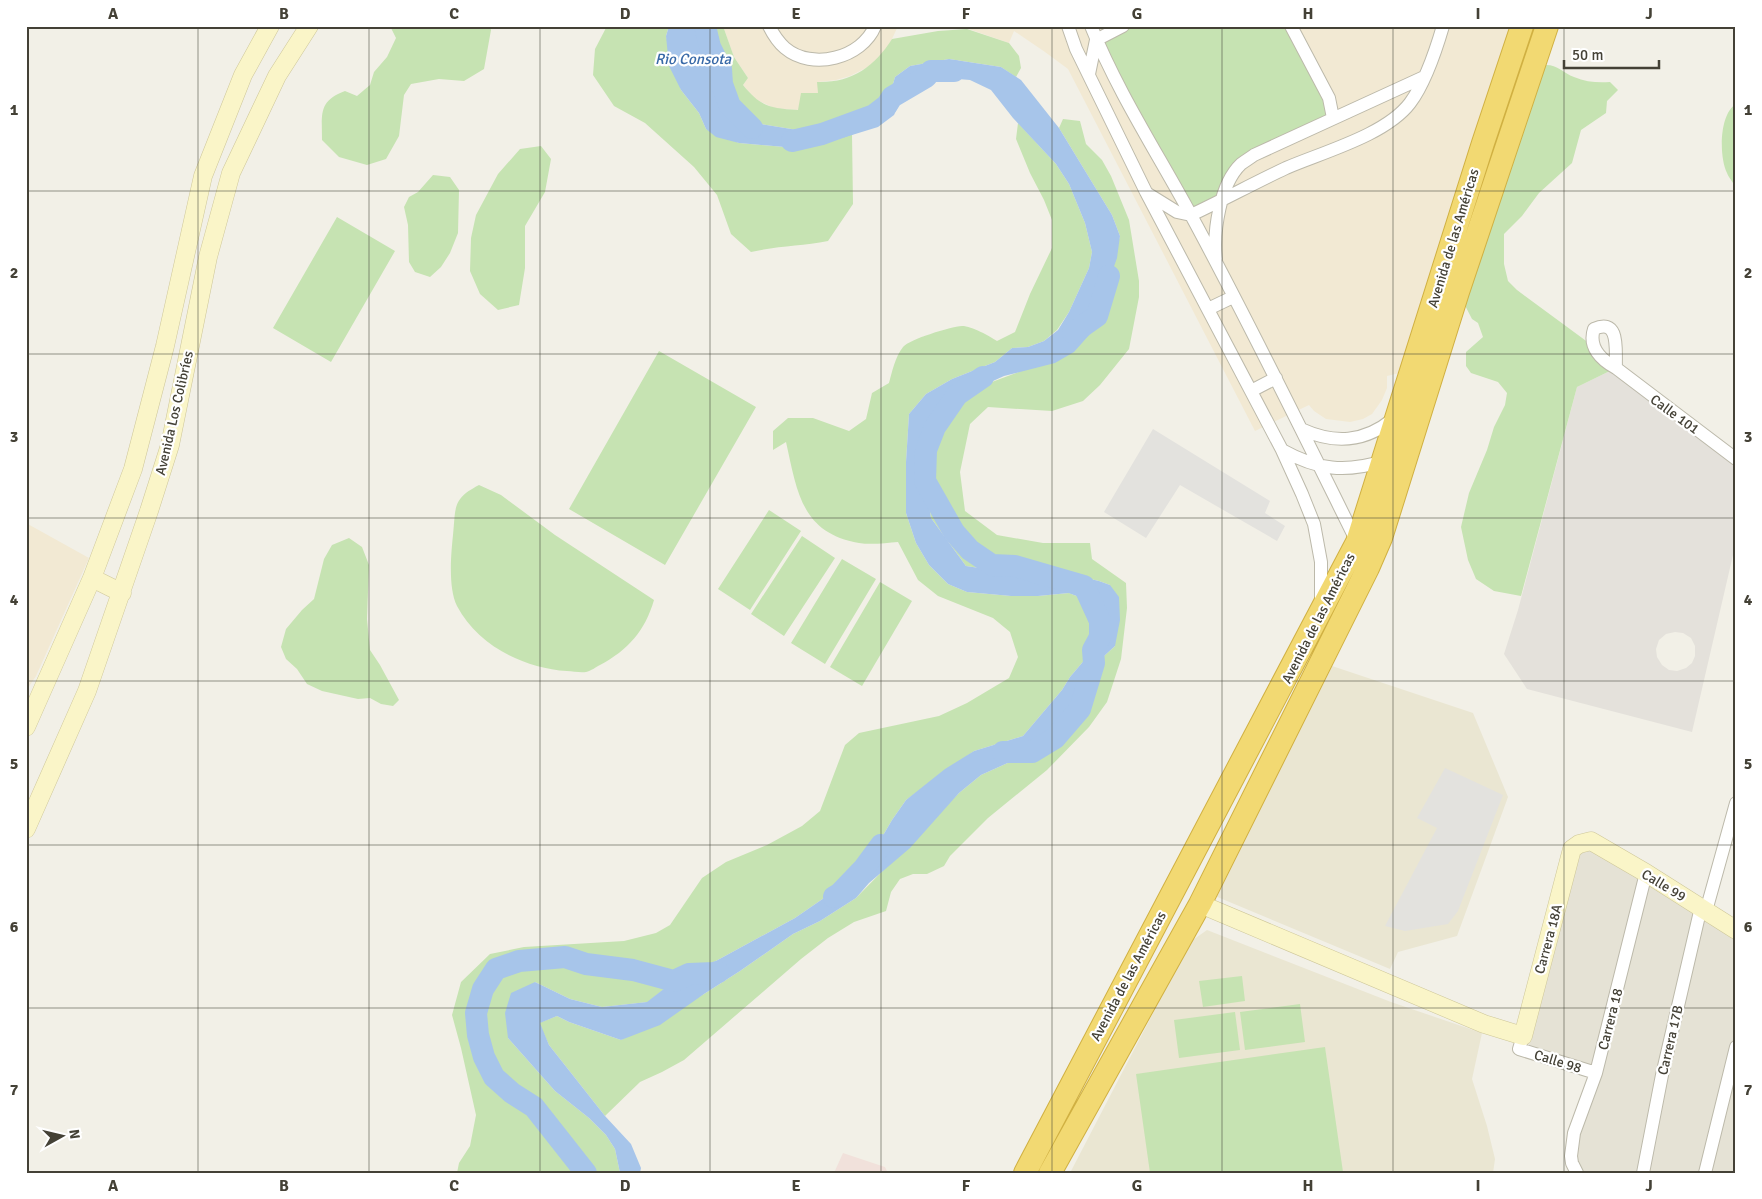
<svg xmlns="http://www.w3.org/2000/svg" width="1762" height="1199" font-family="Signika,sans-serif">
<rect width="100%" height="100%" fill="#f2f0e7"/>
<path fill="#e5e2d5" d="M1579,844L1736,930V1173H1577L1572,1163L1596,1073L1519,1049Z"/>
<path fill="#f2e9d3" d="M723,26H898L892,39L884,53L870,66L850,76L836,80L818,82V93L798,110L774,108L755,99L743,85L748,78L734,57Z
M960,26H1522L1412,370L1387,376V388L1382,400L1372,414L1363,419L1350,422L1326,419L1314,411L1309,405L1255,431L1068,69L1045,52L1014,31L1009,43Z
M26,523L89,558L36,676L26,691Z"/>
<path fill="#e4e1db" fill-rule="evenodd" d="M1616,368L1736,459V542L1692,732L1527,689L1504,654L1518,610L1577,387ZM1675,632L1683,633L1691,638L1695,646V656L1692,663L1686,668L1677,671L1669,670L1662,665L1657,657L1656,649L1659,640L1666,634Z"/>
<path fill="#eae6d2" d="M1329,665L1473,713L1508,797L1457,936L1398,952L1390,969L1215,896Z
M1207,930L1391,1002L1482,1033L1472,1079L1487,1126L1495,1159L1493,1173H1070L1190,942Z"/>
<path fill="#f1e1db" d="M843,1153L885,1167L888,1173H834Z"/>
<path fill="#c6e3b2" d="M390,26H490L491,30L484,69L464,81L439,79L411,84L404,95L399,136L386,159L367,165L339,157L322,140C322,114 318,101 345,91L357,96L370,85L374,72L387,57L396,38Z
M607,26H669L666,36L681,90L699,113L706,129L739,143L796,148L839,139L852,134L853,204L828,241C802,246 777,246 751,252L731,234L717,195L694,167L645,123L614,106L593,75L595,49Z
M707,26H723L734,57L748,78L743,85C761,107 770,108 798,110L801,93H818L817,82C852,83 874,67 892,39L938,31L967,29L1009,43L1019,56L1021,68L1016,77L1001,67L949,59L910,66L895,77L887,105L874,115L822,134L761,124L730,106L722,84L714,40Z
M1123,26H1291L1333,118L1254,155L1228,185L1213,199L1191,215L1096,40Z
M1544,65C1557,64 1563,73 1574,77C1586,82 1598,83 1610,82L1618,90L1607,101L1606,113L1581,130L1572,163L1539,193L1522,216L1504,234V264L1508,281L1517,290L1593,346L1616,368L1577,387L1521,596L1494,591L1476,579L1468,560L1461,527L1469,493L1487,450L1494,427L1505,405L1507,393L1498,382L1471,373L1466,366V352L1483,337L1478,323L1472,319L1458,292Z
M1736,104V183H1733C1731,180 1728,176 1727,173C1719,157 1719,114 1736,104Z
M1063,119L1080,121L1086,144L1102,160L1111,176L1129,220L1139,281V297L1129,349L1100,385L1083,401L1052,411L988,407L970,424L960,472L965,511L997,535L1043,543H1090L1092,559L1126,583L1127,608L1121,659L1107,702L1089,727L1047,770L988,818L950,856L944,866L927,874H913L900,879L891,892L886,911L854,922L828,938L801,959L684,1060L662,1072L640,1082L605,1116L549,1045L539,1023L557,1016L569,1022L621,1040L704,994L740,971L793,934L820,921L856,898L959,793L981,775L1032,752L1063,728L1091,696L1097,687L1099,683L1103,657L1115,646L1110,585L1099,581L1069,574H1019L966,566L931,518L925,481L926,450L939,407L957,395L1021,371L1090,334L1102,302L1120,236L1112,215L1059,128Z
M1018,123L1056,164L1069,184L1085,223L1092,252L1089,268L1069,312L1057,330L1044,341L1028,347L1012,348L995,362L952,379L926,394L909,414L906,462V513L916,543L929,565L948,584L967,592L1011,596H1038L1069,593L1084,599L1094,608L1100,621V637L1093,650L1070,677L1062,690L1023,736L974,751L906,800L892,820L864,868L853,878L795,918L714,962L674,981L648,1002L602,1007L570,999L535,982L508,1038L555,1091L589,1118L606,1135L615,1149L620,1173H457L459,1163L470,1146L476,1115L461,1048L452,1015L461,982L490,954L524,947L624,941L656,933L670,925L702,878L726,862L767,845L802,826L820,811L845,745L859,733L939,716L967,703L1009,678L1018,657L1010,632L993,618L938,596L918,580L898,542C886,543 871,545 859,543C801,533 797,491 786,442L773,450V431L788,418H813L849,431L866,419L872,393L889,383C892,372 895,357 903,347C910,339 950,327 962,326C972,326 989,336 997,341L1015,332L1030,294L1052,248V220L1044,200L1030,173L1016,139Z
M541,146L551,159L545,192L525,226V268L519,305L498,310L480,294L470,271L471,238L476,215L498,174L520,149Z
M433,175L450,177L459,190L458,233L450,253L441,267L430,277L415,272L409,262L408,225L404,207L409,197L418,192Z
M337,217L395,251L331,362L273,328Z
M659,351L756,407L665,565L569,509Z
M479,485L501,495L555,535L654,600C645,631 628,650 600,665C596,667 591,671 586,672C580,673 573,671 567,671C524,668 478,646 457,606C448,588 451,554 453,535C456,507 452,499 479,485Z
M769,510L801,531L750,610L718,589Z
M802,536L835,558L784,636L751,614Z
M349,538L362,547L369,565L367,619L370,650L380,665L399,700L393,706L381,704L370,698L358,699L322,691L307,684L297,669L286,659L281,647L286,629L302,610L314,599L324,559L332,545Z
M842,559L876,579L825,664L791,643Z
M880,582L912,601L862,686L830,667Z
M1242,976L1245,1001L1203,1007L1199,981Z
M1300,1004L1305,1042L1245,1050L1240,1012Z
M1235,1012L1240,1050L1179,1058L1174,1020Z
M1325,1047L1343,1172L1150,1173L1136,1074Z"/>
<path fill="#e3e2de" d="M1153,429L1270,501L1265,513L1285,526L1277,541L1180,485L1146,538L1104,512Z
M1445,768L1503,795L1458,911L1448,924L1405,931L1385,926L1437,828L1417,818Z"/>
<path fill="#a7c5ea" d="M669,26H707L714,40L722,84L730,106L761,124L822,134L874,115L887,105L895,77L910,66L949,59L1001,67L1021,80L1059,128L1112,215L1120,236L1117,258L1090,334L1074,352L1055,363L1004,376L982,386L957,394L939,407L926,450L925,481L931,518L966,566L1019,574H1069L1099,581L1110,585L1119,597L1120,620L1115,646L1103,657L1099,683L1091,696L1063,728L1032,752L981,775L959,793L910,848L869,883L856,898L820,921L793,934L740,971L704,994L660,1025L621,1040L569,1022L557,1016L540,1023L549,1045L605,1116L631,1144L641,1168L640,1173H620L615,1149L606,1135L589,1118L555,1091L508,1038L505,1013L511,993L535,982L570,999L602,1007L647,1002L674,981L714,962L795,918L853,878L864,868L892,820L906,800L945,769L974,751L1023,736L1062,690L1070,677L1093,650L1100,637V621L1094,608L1084,599L1069,593L1038,596H1011L967,592L948,584L929,565L916,543L906,513V462L909,414L926,394L952,379L995,362L1012,348L1028,347L1044,341L1058,330L1069,312L1089,268L1092,252L1085,223L1069,184L1056,164L1013,118L991,90L970,80L946,78L926,77L913,86L902,98L894,115L878,127L839,139L796,148L739,143L716,137L706,129L699,113L681,90L669,66L666,36Z"/>
<g fill="none" stroke-linecap="round" stroke-linejoin="round">
<path stroke="#a7c5ea" stroke-width="22" d="M705,26L710,47L721,69L722,84L730,106L752,128
M792,141L822,134L874,115L887,105L892,97L926,77L931,71H954
M1073,333L1097,316L1109,276
M983,377L957,395L935,427L926,450L925,481L954,532L970,550L992,565L1015,566L1084,586L1100,621V637L1093,650L1094,663L1080,709L1055,738L1032,752H1003
M834,897L839,894L864,868L881,845
M586,1173L534,1107L512,1093L494,1077L484,1057L478,1035L476,1013L483,989L496,969L519,961L565,957L586,964L633,970L674,981L689,974L714,973L718,972"/>
<g stroke="#bcb9aa" stroke-width="14">
<path id="street" d="M769,26C773,34 778,42 785,48C812,71 862,58 875,26
M1068,26L1076,49L1146,192L1282,450L1302,494L1314,524L1321,562V602
M1091,26C1118,93 1158,154 1192,217C1250,324 1303,433 1357,542
M1291,26L1329,98L1333,118
M1096,40L1123,26
M1089,74L1096,40
M1148,194L1177,212L1191,215C1223,200 1254,183 1286,168C1323,152 1386,135 1410,103C1425,83 1436,50 1443,26
M1216,259C1213,231 1220,184 1241,164C1245,161 1250,158 1254,155L1424,77
M1208,309L1233,297
M1616,368C1615,352 1621,317 1594,329C1588,347 1601,360 1616,368L1736,459
M1251,391L1276,378
M1301,429C1334,444 1364,443 1393,419
M1282,450C1318,470 1345,473 1384,461
M1706,911L1736,803
M1523,1036L1519,1049L1596,1073
M1577,1173L1572,1163L1571,1156L1574,1133L1596,1073L1646,873
M1643,1173L1662,1075L1701,907
M1705,1173L1736,1047"/>
</g>
<g stroke="#cec799" stroke-width="19">
<path id="secondary" d="M92,578L122,593
M26,727L92,578L133,469L165,346L203,176L243,75L270,26
M26,829L87,691L149,511L170,445L208,257L231,173L277,76L309,26
M1200,904L1484,1024L1523,1036L1572,849L1579,844L1591,841L1646,873L1736,930"/>
</g>
<g stroke="#d0b042" stroke-width="24">
<path id="highway" d="M1025,1173L1357,542L1483,143L1522,26
M1050,1173L1200,904L1368,568L1381,538L1458,292L1547,26"/>
</g>
<use href="#street" stroke="#fff" stroke-width="12"/>
<use href="#secondary" stroke="#faf5c8" stroke-width="18"/>
<use href="#highway" stroke="#f2d972" stroke-width="22"/>
</g>
<path fill="none" stroke="#444136" stroke-width="1" stroke-opacity="0.55" d="M198,26V1173M369,26V1173M540,26V1173M710,26V1173M881,26V1173M1052,26V1173M1222,26V1173M1393,26V1173M1564,26V1173M26,191H1736M26,354H1736M26,518H1736M26,681H1736M26,845H1736M26,1008H1736"/>
<g text-anchor="middle" stroke-width="4.5" stroke-linejoin="round" paint-order="stroke">
<g font-size="14" fill="#444136" stroke="#fff">
<text transform="translate(1453 238) rotate(-73)" y="5">Avenida de las Américas</text>
<text transform="translate(174 413) rotate(-77)" y="5">Avenida Los Colibríes</text>
<text transform="translate(1675 414) rotate(36)" y="5">Calle 101</text>
<text transform="translate(1318 618) rotate(-63)" y="5">Avenida de las Américas</text>
<text transform="translate(1664 885) rotate(31)" y="5">Calle 99</text>
<text transform="translate(1548 939) rotate(-75)" y="5">Carrera 18A</text>
<text transform="translate(1128 976) rotate(-62)" y="5">Avenida de las Américas</text>
<text transform="translate(1610 1019) rotate(-76)" y="5">Carrera 18</text>
<text transform="translate(1670 1040) rotate(-77)" y="5">Carrera 17B</text>
<text transform="translate(1558 1061) rotate(17)" y="5">Calle 98</text>
</g>
<g font-size="15" font-style="italic" fill="#3869a7" stroke="#fff">
<text x="693" y="64">Rio Consota</text>
</g>
</g>
<rect width="1762" height="1199" fill="none" stroke="#ffffff" stroke-width="55"/>
<g transform="translate(62 1136) rotate(82)" stroke="#ffffff" stroke-width="4" paint-order="stroke">
<path d="M0-4L9 19L0 12L-9 19Z" fill="#444136"/>
<text y="-8" font-size="14" font-weight="bold" text-anchor="middle" fill="#444136">N</text>
</g>
<path d="M1564 60v8h95v-8" fill="none" stroke="#444136" stroke-width="2.5"/>
<text x="1572" y="60" font-size="15" fill="#444136" stroke="#ffffff" stroke-width="4" paint-order="stroke">50 m</text>
<rect x="28" y="28" width="1706" height="1144" fill="none" stroke="#444136" stroke-width="2"/>
<g font-size="16" text-anchor="middle" font-weight="bold" fill="#444136">
<text x="113" y="19">A</text>
<text x="284" y="19">B</text>
<text x="454" y="19">C</text>
<text x="625" y="19">D</text>
<text x="796" y="19">E</text>
<text x="966" y="19">F</text>
<text x="1137" y="19">G</text>
<text x="1308" y="19">H</text>
<text x="1478" y="19">I</text>
<text x="1649" y="19">J</text>
<text x="14" y="115">1</text>
<text x="1748" y="115">1</text>
<text x="14" y="278">2</text>
<text x="1748" y="278">2</text>
<text x="14" y="442">3</text>
<text x="1748" y="442">3</text>
<text x="14" y="605">4</text>
<text x="1748" y="605">4</text>
<text x="14" y="769">5</text>
<text x="1748" y="769">5</text>
<text x="14" y="932">6</text>
<text x="1748" y="932">6</text>
<text x="14" y="1095">7</text>
<text x="1748" y="1095">7</text>
<text x="113" y="1191">A</text>
<text x="284" y="1191">B</text>
<text x="454" y="1191">C</text>
<text x="625" y="1191">D</text>
<text x="796" y="1191">E</text>
<text x="966" y="1191">F</text>
<text x="1137" y="1191">G</text>
<text x="1308" y="1191">H</text>
<text x="1478" y="1191">I</text>
<text x="1649" y="1191">J</text>
</g>
</svg>
